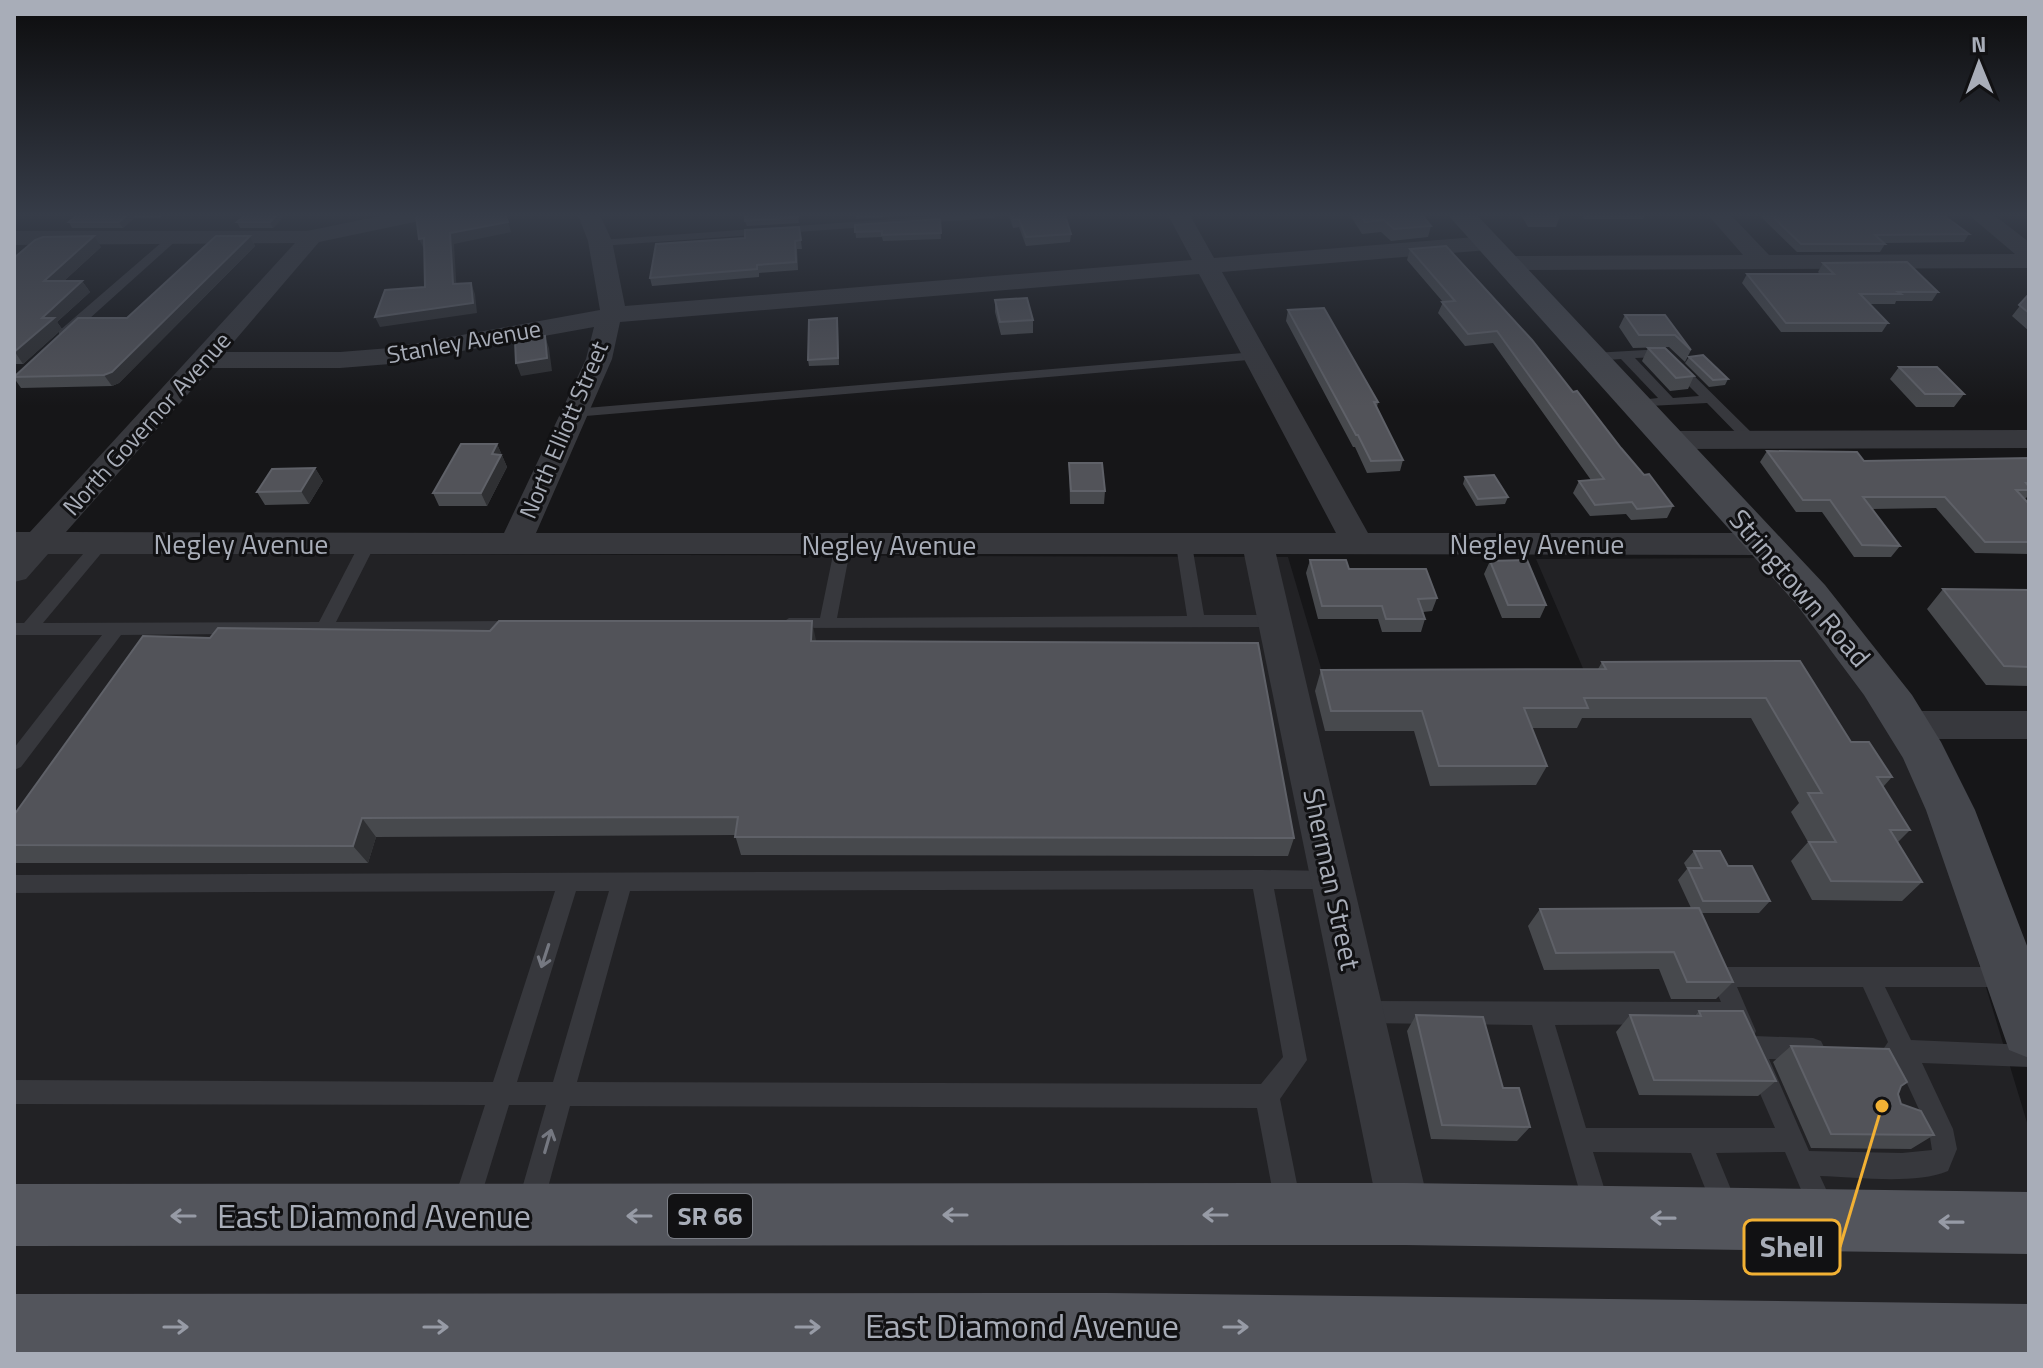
<svg xmlns="http://www.w3.org/2000/svg" width="2043" height="1368" font-family="'Titillium Web',sans-serif">
<rect width="100%" height="100%" fill="#161618"/>
<path fill="#222225" d="M14,553L1288,557L1323,675L1585,673L1536,559L1758,558L1852,657L1925,786L2029,1129V1354H14Z"/>
<g fill="none" stroke-linecap="round" stroke-linejoin="round">
<path fill="#37383d" fill-rule="evenodd" d="M949,215H999L993,218L600,246L594,243L600,240Z
M169,236L179,238L69,337H59V331Z
M1663,349L1668,350L1755,436V442H1745L1707,403L1630,407V401L1658,398L1621,359L1593,361L1586,357L1593,353ZM1660,357L1699,396L1673,398L1635,358Z
M1255,352L1260,353V359L574,417L567,413L574,409Z
M368,538L376,543L336,622L515,621L521,623L524,627L521,631L121,635L21,767L14,770V748L102,635H14V623H24L95,540L101,539L109,544L43,623L319,622L360,543Z
M843,540L851,545L837,618L1187,616L1176,545L1184,540L1192,545L1204,615H1276L1285,621L1276,627L783,628L780,624L789,618H820L835,545Z
M1262,870L1332,871L1339,874L1342,880L1339,886L1332,889H1274L1307,1060L1280,1099L1301,1204L1297,1213L1288,1217L1279,1213L1275,1204L1257,1108L570,1106L543,1206L539,1215L530,1219L521,1215L517,1206L546,1105H509L478,1206L474,1215L465,1219L456,1215L452,1206L485,1105L14,1104V1080L493,1082L555,891L14,893V875ZM1253,889L1283,1057L1261,1084L577,1082L630,891ZM576,891H609L553,1082H517Z
M1721,967H2011L2029,971V991L2011,987H1885L1911,1040L2029,1045V1067L1922,1063L1953,1129L1957,1149L1948,1171C1914,1185 1857,1177 1820,1176L1836,1211L1832,1220L1823,1224L1814,1220L1785,1152L1716,1153L1739,1209L1735,1218L1726,1222L1717,1218L1691,1153L1593,1152L1610,1207L1606,1216L1597,1220L1588,1216L1584,1207L1532,1025L1361,1023L1353,1020L1350,1012L1353,1004L1361,1001L1721,1002L1710,977L1713,970ZM1737,987H1863L1888,1042L1882,1051L1886,1059L1897,1062L1929,1131L1932,1150L1902,1153L1809,1151L1769,1059L1813,1060L1821,1057L1825,1049L1821,1041L1813,1038L1754,1036L1756,1031ZM1729,1021L1737,1039L1743,1041L1740,1047L1744,1055L1752,1058L1748,1066L1775,1128H1586L1555,1025L1722,1024Z"/>
<path fill="#37383d" fill-rule="evenodd" d="M385,215H427L424,220L319,242L225,352H340L390,348L600,310L588,241L578,215H600L612,241L625,306L1192,260L1168,215H1190L1214,258L1488,236L1496,238L1500,243L1496,248L1488,250L1222,272L1368,533H1764L1775,537L1780,544L1775,551L1764,555L1276,554L1431,1214L1423,1232L1405,1240L1387,1232L1379,1214L1244,554H48L26,579L14,582V532H30L295,243L14,245V231H307ZM1199,274L1336,533H536L612,359L620,322ZM594,327L586,359L504,533L66,532L211,368H340L390,364Z
M1708,215H1731L1769,255L2015,254L1969,215H1994L2029,242V268L1508,270L1500,268L1496,263L1500,258L1508,256L1743,255Z
M2029,430V448L1668,449L1658,446L1654,440L1658,434L1668,431Z
M1907,711H2029V739H1907L1894,735L1888,725L1894,715Z"/>
<path fill="#45474d" fill-rule="evenodd" d="M1448,215H1477L1825,585L1912,695L1941,742L1975,810L2029,951V1058L2009,1050L1926,810L1903,758L1864,695L1797,605Z"/>
<path fill="#53555c" fill-rule="evenodd" d="M1405,1183L2029,1192V1254L1405,1245L14,1246V1184Z
M1107,1293L2029,1304V1354H14V1294Z"/>
</g>
<path fill="#47494d" d="M77,215H163L160,218H134L123,228H72L69,222Z
M285,215L273,228H240L237,222Z
M798,215L799,223L747,226L745,221Z
M856,215H910L856,219Z
M1009,215H1065L1071,234L1070,242L1026,246L1019,227L1013,228Z
M1350,215H1422L1431,226L1428,237L1391,241L1381,232L1362,234Z
M1521,215H1560L1556,227H1528Z
M1583,215H1645L1643,219H1584Z
M1759,215H1943L1969,234L1964,242L1884,243L1885,244L1880,252H1797Z
M940,219L941,239L883,241L882,237L856,238L855,225Z
M799,227L802,249H797L798,270L759,273V277L652,286L650,278L745,238Z
M250,236L255,246L119,383L112,386L21,388L14,378V376L127,318Z
M101,247L64,281H82L90,292L57,322L62,329L23,364H14V258Z
M1410,249L1573,392L1644,475L1673,506L1667,518L1631,520L1626,514L1590,516L1573,493L1579,481L1591,480L1493,343L1465,346L1438,313L1443,302L1407,260Z
M1823,263L1938,292L1932,301H1896L1895,304H1869L1888,323L1882,332H1781L1742,283L1747,274H1820L1818,272Z
M2029,294V331L2012,316Z
M995,300L1033,320V333L1001,335L995,312Z
M1288,310L1378,402L1377,407L1403,460L1400,471L1367,473L1355,447H1353L1286,321Z
M1625,315H1665L1691,350L1685,362L1669,347L1633,348L1619,327Z
M838,324L839,365L809,366L808,360Z
M1648,348L1694,376L1688,389L1670,391L1642,361Z
M1689,357L1728,379L1725,385L1709,387L1685,363Z
M1899,367L1964,394L1954,407H1916L1890,379Z
M497,444L507,467L487,506H439L433,493Z
M1767,451L1864,461L2029,458V495L2025,499L2029,504V554L1975,553L1936,508L1872,509L1900,546L1891,557H1854L1822,512H1796L1760,462Z
M1069,463L1105,491L1104,504H1070Z
M315,468L323,481L309,504L265,505L257,492Z
M1465,477L1508,497L1505,504L1476,506L1463,484Z
M1310,560L1349,569L1437,598L1432,611L1423,612L1425,619L1421,632H1382L1378,619H1318L1306,573Z
M1490,561L1546,605L1540,618H1502L1484,574Z
M1943,589L2029,590V686L1986,685L1927,609Z
M210,638L816,641L1294,838L1288,856L741,855L735,835L376,837L368,863H14V815Z
M1800,661L1851,742L1892,777L1883,787L1910,830L1898,842L1922,882L1902,901L1812,900L1791,861L1808,842L1791,812L1799,803L1751,718H1582L1577,728H1532L1547,766L1536,785L1430,786L1414,731H1325L1315,691L1321,670L1598,669L1602,662Z
M1694,851L1728,866L1770,901L1759,913H1701L1733,982L1716,999H1671L1659,969L1544,970L1528,926L1540,909L1691,908L1678,880L1687,869L1684,863Z
M1699,1011L1776,1081L1758,1096L1639,1095L1616,1032L1630,1015L1695,1016Z
M1416,1015L1503,1088L1530,1127L1517,1141L1431,1139L1407,1031Z
M1791,1046L1901,1086L1898,1094L1901,1104L1934,1135L1911,1149L1811,1148L1773,1062Z"/>
<path fill="#2f3033" d="M127,215H132L134,218L123,228L119,222Z
M277,215H285L273,228L270,222Z
M508,222L511,232L454,244L457,295L453,284L450,233Z
M94,236L101,247L52,292L44,281Z
M250,236L255,246L119,383L112,386L104,375Z
M424,238L428,248L424,249L419,239Z
M82,281L90,292L57,322L62,329L23,364L15,352L42,318Z
M471,283L475,294L477,313L380,327L375,317Z
M545,336L549,348L552,371L521,376L516,363Z
M497,444L507,467L487,506L481,493L492,454Z
M315,468L323,481L309,504L301,491Z
M812,621L816,640L814,660L811,641Z
M362,818L376,837L368,863L353,846Z"/>
<path fill="#525359" stroke="#5f6168" stroke-width="2" d="M77,215H127L119,222H69Z
M245,215H277L270,222H237Z
M416,215H505L508,222L450,233L453,284L471,283L473,303L375,317L385,290L425,287L424,238L419,239Z
M745,215H798V217L745,221Z
M1011,215H1065L1071,234L1026,237L1019,219H1013Z
M1360,215H1422L1431,226L1394,229L1384,220L1365,222Z
M1771,215H1943L1969,234L1875,235L1885,244H1801Z
M940,219L941,233L882,235V231L855,232V225Z
M799,227L801,240L795,241L796,262L757,265V269L650,278L656,244L745,238V230Z
M94,236L44,281H82L42,318H54L14,352V258L35,240L43,237Z
M216,236H250L112,372L104,375L14,377L78,318H127Z
M1446,246L1532,340L1573,392L1577,391L1621,448L1644,475L1649,474L1673,506L1637,509L1632,502L1595,505L1579,481L1604,479L1497,331L1468,334L1442,302L1455,301L1410,249Z
M1907,262L1938,292H1898L1901,294H1860L1888,323H1786L1747,274H1834L1823,263Z
M2029,294V313L2019,305Z
M1027,298L1033,320L1000,322L995,300Z
M1324,308L1378,402H1374L1403,460L1371,461L1358,435H1356L1288,310Z
M1625,315H1665L1691,350L1675,335H1639Z
M837,318L838,358L808,360L809,320Z
M545,336L547,358L516,363L515,341Z
M1648,348H1665L1694,376L1676,378Z
M1703,355L1728,379L1713,380L1689,357Z
M1899,367H1937L1964,394H1925Z
M461,444H497L492,454L501,455L481,493H433Z
M1767,451L1857,452L1864,461L2029,458V483H2026L2029,487V490H2016L2029,504V542H1985L1945,497H1863L1900,546L1862,545L1830,500H1803Z
M1069,463H1102L1105,491H1071Z
M315,468L301,491L257,492L272,469Z
M1494,475L1508,497L1478,499L1465,477Z
M1310,560H1346L1349,569H1426L1437,598L1418,599L1425,619H1386L1382,606H1322Z
M1527,560L1546,605H1508L1490,561Z
M1943,589L2029,590V667L2004,666Z
M499,621H812L811,641L1258,643L1294,838L735,837L738,817L362,818L353,846L14,845V815L143,636L210,638L218,628L490,631Z
M1800,661L1851,742H1869L1892,777H1877L1910,830H1890L1922,882L1831,881L1809,842H1836L1808,793H1822L1766,698H1584L1588,708H1524L1547,766H1439L1422,711H1331L1321,670L1606,669L1602,662Z
M1694,851H1720L1728,866H1752L1770,901H1703L1688,868H1702Z
M1699,908L1733,982H1687L1674,952L1556,953L1540,909Z
M1699,1011H1743L1776,1081L1654,1080L1630,1015L1701,1016Z
M1416,1015L1483,1017L1503,1088H1519L1530,1127L1442,1125Z
M1791,1046L1889,1049L1907,1082L1901,1086L1898,1094L1901,1104L1921,1111L1934,1135L1831,1134Z"/>
<defs><path id="oneway-shaft" d="M-6 0H5M1.5-3L5.5 0L1.5 3" fill="none" stroke-width="1.6" stroke-linecap="round" stroke-linejoin="round" transform="scale(2)"/></defs>
<g stroke="#757881">
<use href="#oneway-shaft" transform="translate(545 956) rotate(108)"/>
<use href="#oneway-shaft" transform="translate(548 1141) rotate(-74)"/>
</g>
<g stroke="#979ba6">
<use href="#oneway-shaft" transform="translate(955 1215) rotate(180)"/>
<use href="#oneway-shaft" transform="translate(1215 1215) rotate(180)"/>
<use href="#oneway-shaft" transform="translate(183 1216) rotate(-180)"/>
<use href="#oneway-shaft" transform="translate(639 1216) rotate(180)"/>
<use href="#oneway-shaft" transform="translate(1663 1218) rotate(-179)"/>
<use href="#oneway-shaft" transform="translate(1951 1222) rotate(-179)"/>
<use href="#oneway-shaft" transform="translate(176 1327)"/>
<use href="#oneway-shaft" transform="translate(436 1327)"/>
<use href="#oneway-shaft" transform="translate(808 1327)"/>
<use href="#oneway-shaft" transform="translate(1236 1327)"/>
</g>
<linearGradient id="sky" x2="0" y2="1"><stop stop-color="#0c0c0d"/><stop offset="0.53" stop-color="#363c48"/><stop offset="1" stop-color="#363c48" stop-opacity="0"/></linearGradient>
<rect width="2043" height="406" fill="url(#sky)"/>
<g text-anchor="middle" stroke-width="6" stroke-linejoin="round" paint-order="stroke">
<g font-size="24" fill="#a8adb8" stroke="#111113">
<text transform="translate(464 342) rotate(-10)" y="8">Stanley Avenue</text>
<text transform="translate(147 424) rotate(-48)" y="8">North Governor Avenue</text>
<text transform="translate(564 430) rotate(-67)" y="8">North Elliott Street</text>
</g>
<rect fill="#111113" stroke="#7b7e86" stroke-width="2" x="668" y="1194" width="84" height="44" rx="6"/>
<g font-size="26" font-weight="bold" fill="#a8adb8">
<text x="710" y="1225">SR 66</text>
</g>
<g font-size="28" fill="#a8adb8" stroke="#111113">
<text x="241" y="554">Negley Avenue</text>
<text x="1537" y="554">Negley Avenue</text>
<text x="889" y="555">Negley Avenue</text>
<text transform="translate(1800 588) rotate(49)" y="10">Stringtown Road</text>
<text transform="translate(1332 879) rotate(78)" y="10">Sherman Street</text>
</g>
<g font-size="34" fill="#a8adb8" stroke="#111113">
<text x="374" y="1228">East Diamond Avenue</text>
<text x="1022" y="1338">East Diamond Avenue</text>
</g>
</g>
<path fill="none" stroke="#f2b134" stroke-width="3" d="M1882 1106L1840 1247"/>
<circle fill="#f2b134" stroke="#111113" stroke-width="3" cx="1882" cy="1106" r="8"/>
<rect fill="#111113" stroke="#f2b134" stroke-width="3" x="1744" y="1220" width="96" height="54" rx="8"/>
<g font-size="30" text-anchor="middle" font-weight="bold" fill="#a8adb8">
<text x="1792" y="1257">Shell</text>
</g>
<rect width="2043" height="1368" fill="none" stroke="#a8adb8" stroke-width="32"/>
<g transform="translate(1979 64) rotate(359)" stroke="#111113" stroke-width="6" paint-order="stroke">
<path d="M0-6L14 30L0 20L-14 30Z" fill="#a8adb8"/>
<text y="-12" font-size="22" font-weight="bold" text-anchor="middle" fill="#a8adb8">N</text>
</g>
</svg>
